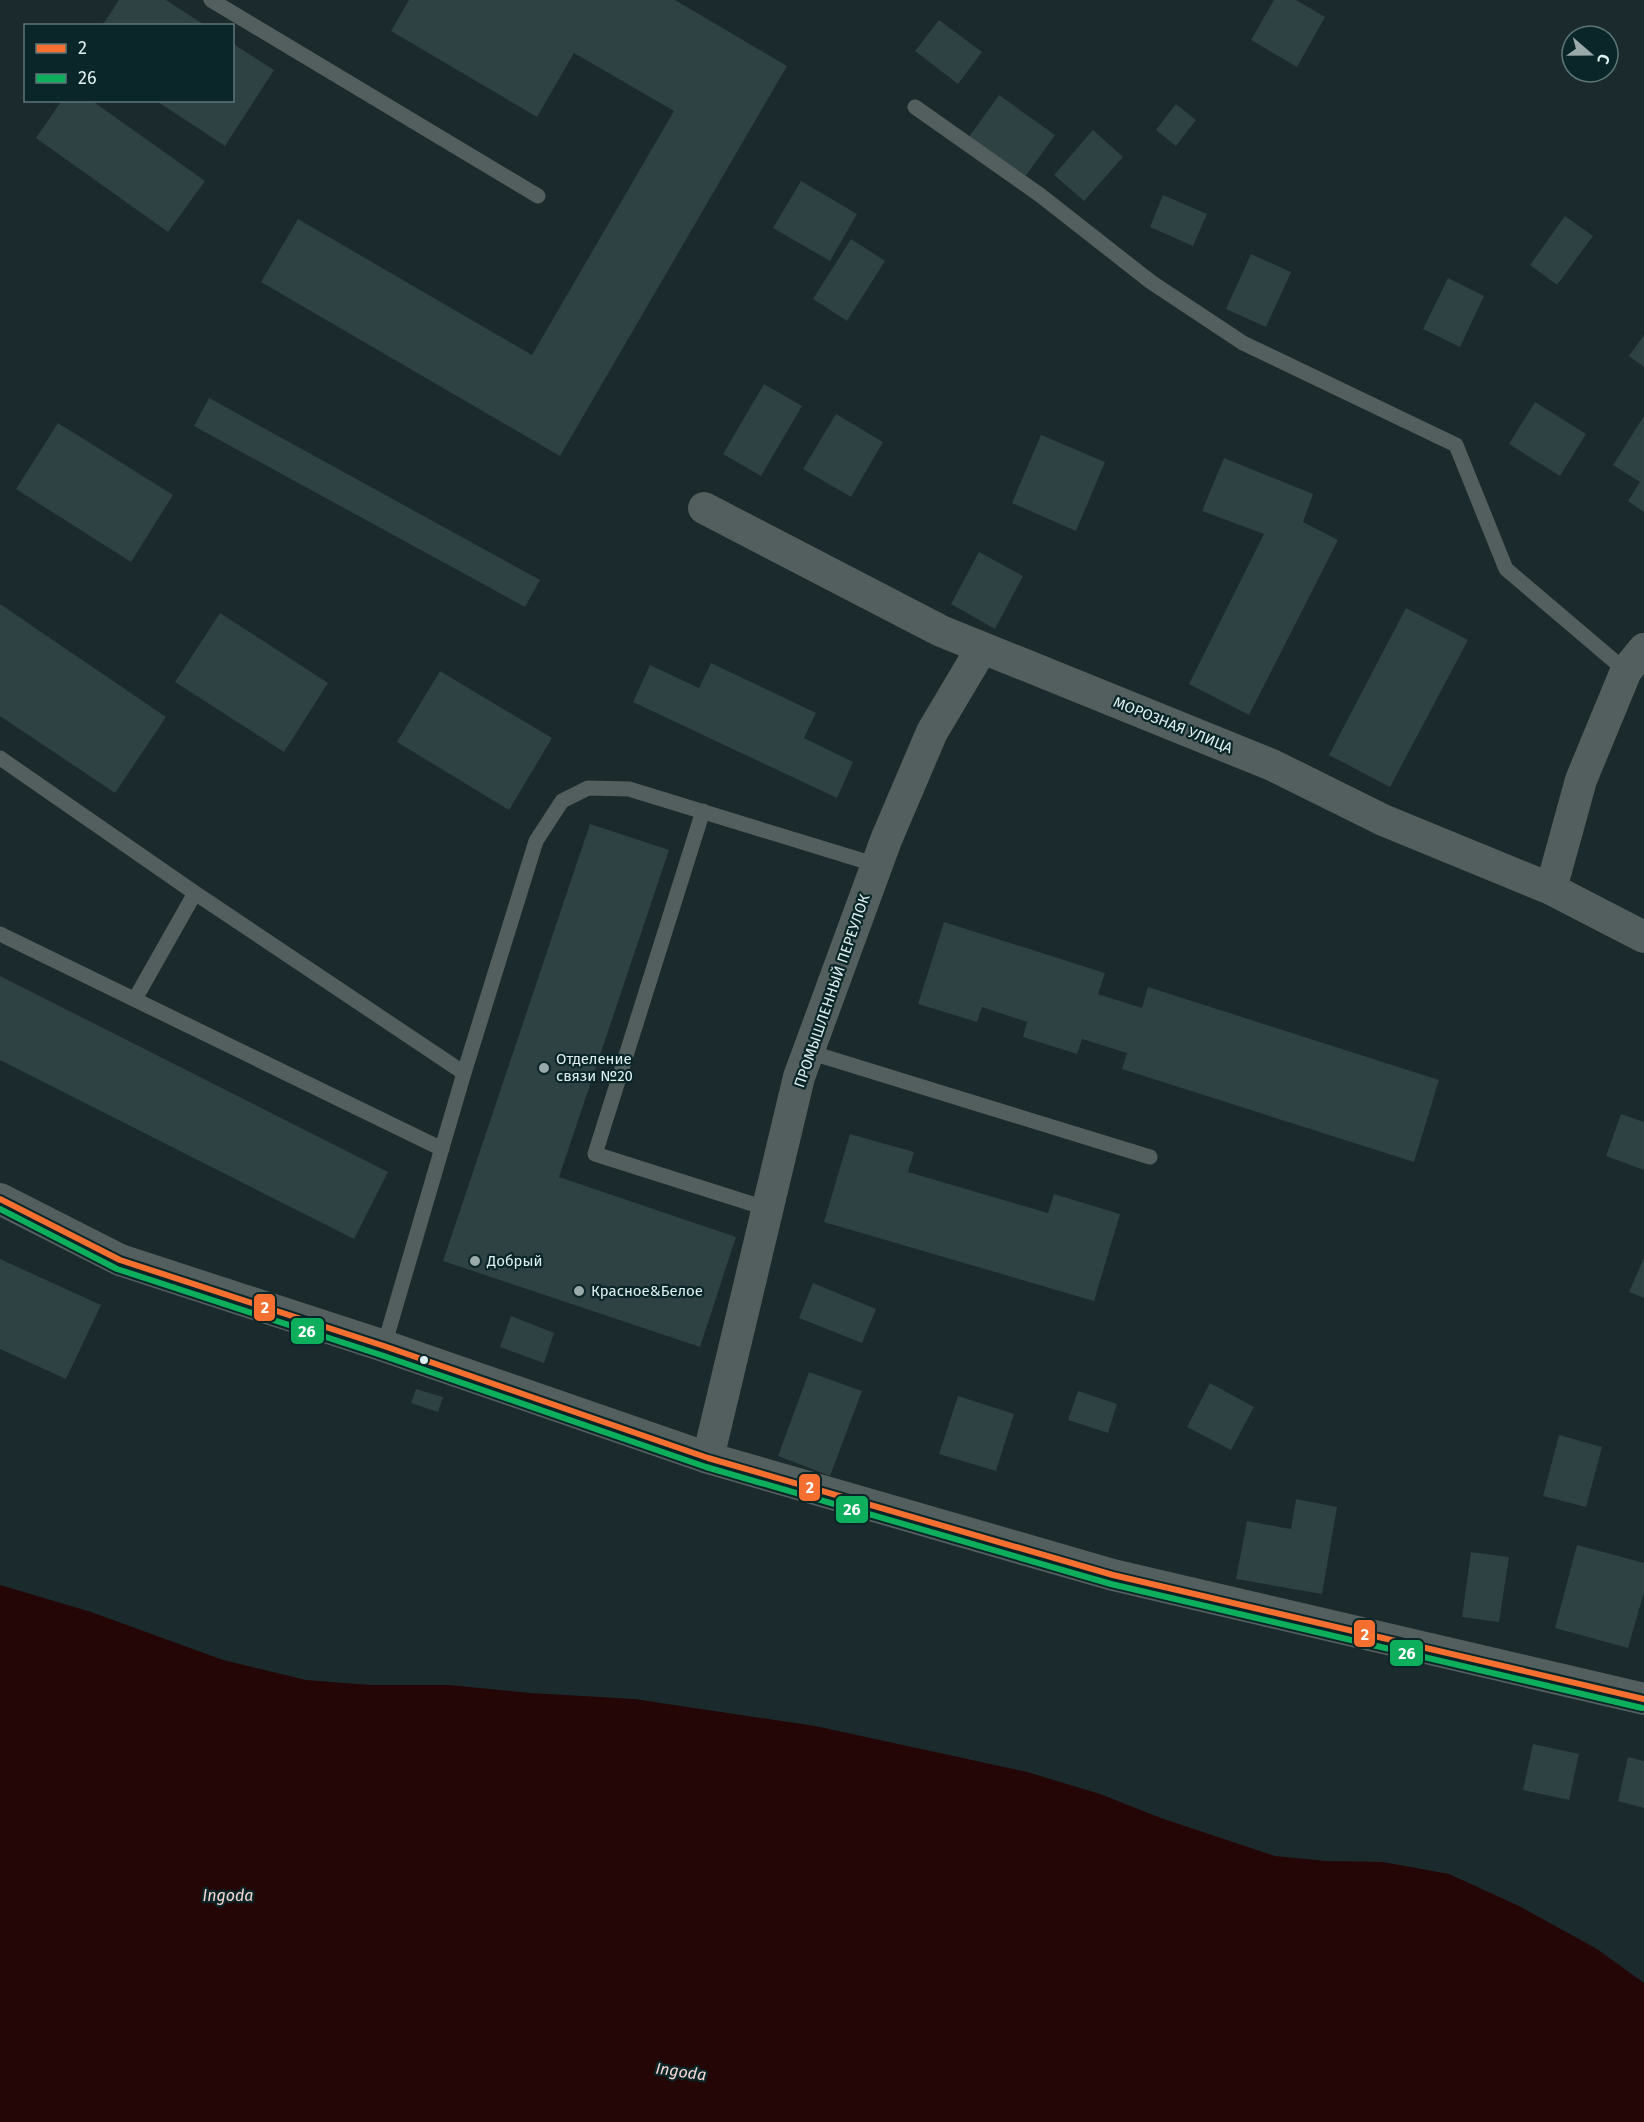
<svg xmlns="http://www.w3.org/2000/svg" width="1644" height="2122" font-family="'Fira Sans',sans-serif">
<rect width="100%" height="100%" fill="#1b2a2c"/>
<path fill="#250606" d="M0,1585L91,1612L223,1660L306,1680L369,1685H449L530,1693L634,1699L815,1726L1027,1772L1100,1794L1161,1818L1275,1856L1326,1861L1383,1862L1449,1874L1519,1906L1597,1949L1644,1983V2122H0Z"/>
<path fill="#2e4143" d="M119,0H166L206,26H102Z
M409,0H675L787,66L560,456L261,282L298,219L532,355L674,111L574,53L537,117L391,31Z
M1274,0H1296L1325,17L1297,67L1251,40Z
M939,20L982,52L958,84L915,51Z
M232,43L274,70L225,146L155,100H232Z
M999,95L1055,135L1025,177L969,137Z
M62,100H91L205,181L168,232L36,138Z
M1176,104L1196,120L1176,146L1156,130Z
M1093,130L1123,157L1084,201L1054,175Z
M801,181L857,214L830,261L773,228Z
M1163,195L1207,214L1193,246L1150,227Z
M1565,216L1593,236L1557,285L1530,265Z
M851,239L885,261L847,321L813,299Z
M1251,254L1291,272L1266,327L1226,309Z
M1448,278L1484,296L1460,347L1423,329Z
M1644,335V367L1629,356Z
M764,384L802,406L761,476L723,454Z
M209,398L540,580L525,607L194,426Z
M1535,402L1586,434L1560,476L1509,444Z
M836,414L883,442L851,497L803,469Z
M1644,416V512L1628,501L1640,482L1613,465Z
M58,423L173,495L131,562L16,489Z
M1041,435L1105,462L1076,531L1012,503Z
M1224,458L1313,494L1303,522L1338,540L1249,715L1189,684L1264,534L1202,511Z
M979,552L1023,576L995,629L951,604Z
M0,604L166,717L115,793L0,716Z
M1406,608L1468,640L1390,787L1329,755Z
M220,613L328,683L284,752L175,682Z
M711,663L816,713L804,738L853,762L837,798L633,702L650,665L699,688Z
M440,671L552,738L509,810L397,742Z
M590,824L669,850L559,1177L736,1237L700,1347L443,1261Z
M944,922L1105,973L1098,994L1142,1008L1148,987L1439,1080L1414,1162L1122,1069L1127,1053L1082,1039L1077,1054L1023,1037L1027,1022L982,1007L977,1022L918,1004Z
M0,976L388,1172L354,1239L0,1060Z
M1621,1114L1644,1122V1170L1606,1156Z
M850,1134L914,1152L908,1172L1048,1213L1054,1194L1120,1214L1094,1301L824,1222Z
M1644,1258V1298L1629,1292Z
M0,1259L101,1305L66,1379L0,1349Z
M813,1283L876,1309L862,1343L799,1318Z
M511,1316L554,1333L544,1363L500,1347Z
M809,1372L862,1391L830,1476L778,1456Z
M1210,1383L1254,1407L1231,1450L1187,1427Z
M416,1389L443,1397L438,1412L411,1403Z
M1078,1391L1117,1404L1108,1433L1068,1420Z
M958,1396L1014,1414L996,1471L939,1454Z
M1559,1435L1602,1447L1586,1507L1543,1496Z
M1296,1499L1337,1507L1322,1594L1236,1579L1247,1521L1291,1529Z
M1577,1545L1644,1563V1592L1628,1648L1555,1628Z
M1471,1552L1509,1557L1499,1622L1462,1617Z
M1533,1744L1579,1754L1569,1800L1523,1790Z
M1628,1757L1644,1761V1808L1618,1801Z"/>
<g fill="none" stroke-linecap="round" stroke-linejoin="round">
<path stroke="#535e5e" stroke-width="15" d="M211,0L538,196
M915,107L1040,195L1151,282L1243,343L1456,445L1506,569L1626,671
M0,758L195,893L464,1073L384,1346
M703,811L595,1154L768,1209
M0,934L442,1149
M135,999L195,893
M809,1052L1150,1157
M464,1073L536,841L562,801L588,788L629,789L877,865"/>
<path stroke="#535e5e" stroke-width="32" d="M704,508L941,631L1272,765L1383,820L1551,889L1644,937
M1551,889L1581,780L1626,671L1644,649
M0,1199L120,1260L384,1346L708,1458L1113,1575L1644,1699
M708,1458L799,1077L886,840L932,732L982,648"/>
<g stroke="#0a2628" stroke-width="10">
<path id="bus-1" d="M0,1199L120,1260L384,1346L708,1458L1113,1575L1644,1699"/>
</g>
<g stroke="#0a2628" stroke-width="10">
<path id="bus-2" d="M0,1209L117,1269L381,1355L706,1467L1111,1584L1642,1708"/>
</g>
<use href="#bus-1" stroke="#f46f30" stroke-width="6"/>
<use href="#bus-2" stroke="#0daf5c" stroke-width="6"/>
</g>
<g fill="#9aaaab" stroke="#0a2628" stroke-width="2">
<circle cx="544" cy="1068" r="6"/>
<circle cx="475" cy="1261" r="6"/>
<circle cx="579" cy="1291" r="6"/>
</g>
<circle fill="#dfeff0" stroke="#0a2628" stroke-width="2" cx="424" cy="1360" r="5"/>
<g text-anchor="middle" stroke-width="4.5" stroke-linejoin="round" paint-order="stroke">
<g font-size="15" fill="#dfeff0" stroke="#0a2628">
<text transform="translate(1173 725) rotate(22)" y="5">МОРОЗНАЯ УЛИЦА</text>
<text transform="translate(832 991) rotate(-71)" y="5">ПРОМЫШЛЕННЫЙ ПЕРЕУЛОК</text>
</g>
<g font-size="15" fill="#dfeff0" stroke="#0a2628" text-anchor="start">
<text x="556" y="1064">Отделение<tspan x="556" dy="17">связи №20</tspan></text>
<text x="487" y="1266">Добрый</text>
<text x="591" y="1296">Красное&amp;Белое</text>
</g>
<g font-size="16" font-style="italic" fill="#f9d8d4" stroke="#0a2628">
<text x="228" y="1901">Ingoda</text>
<text transform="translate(681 2071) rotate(8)" y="6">Ingoda</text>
</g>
</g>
<g stroke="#0a2628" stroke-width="2">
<rect x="253" y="1293" width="23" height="29" rx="6" fill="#f46f30"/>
<rect x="290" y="1317" width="35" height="28" rx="6" fill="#0daf5c"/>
<rect x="798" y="1473" width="23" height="29" rx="6" fill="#f46f30"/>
<rect x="835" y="1495" width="34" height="29" rx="6" fill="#0daf5c"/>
<rect x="1353" y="1619" width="23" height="29" rx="6" fill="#f46f30"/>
<rect x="1389" y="1639" width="35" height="28" rx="6" fill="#0daf5c"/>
</g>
<g font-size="16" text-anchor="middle" font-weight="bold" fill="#fff">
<text x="265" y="1313">2</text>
<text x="307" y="1337">26</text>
<text x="810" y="1493">2</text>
<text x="852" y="1515">26</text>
<text x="1365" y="1640">2</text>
<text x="1407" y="1659">26</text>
</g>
<rect x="24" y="24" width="210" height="78" fill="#0a2628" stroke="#5f7678" stroke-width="1.5"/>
<rect x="36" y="44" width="30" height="9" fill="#f46f30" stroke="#5f7678" stroke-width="1.5"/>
<text x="78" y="54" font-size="18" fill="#dfeff0">2</text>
<rect x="36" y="74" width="30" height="9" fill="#0daf5c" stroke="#5f7678" stroke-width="1.5"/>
<text x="78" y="84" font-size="18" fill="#dfeff0">26</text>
<g transform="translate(1590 54) rotate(110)"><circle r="28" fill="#0a2628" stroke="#5f7678" stroke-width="1.5"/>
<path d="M0-4.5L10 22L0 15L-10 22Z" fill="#9aaaab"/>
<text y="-9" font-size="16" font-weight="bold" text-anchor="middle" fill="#dfeff0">С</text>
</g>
</svg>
